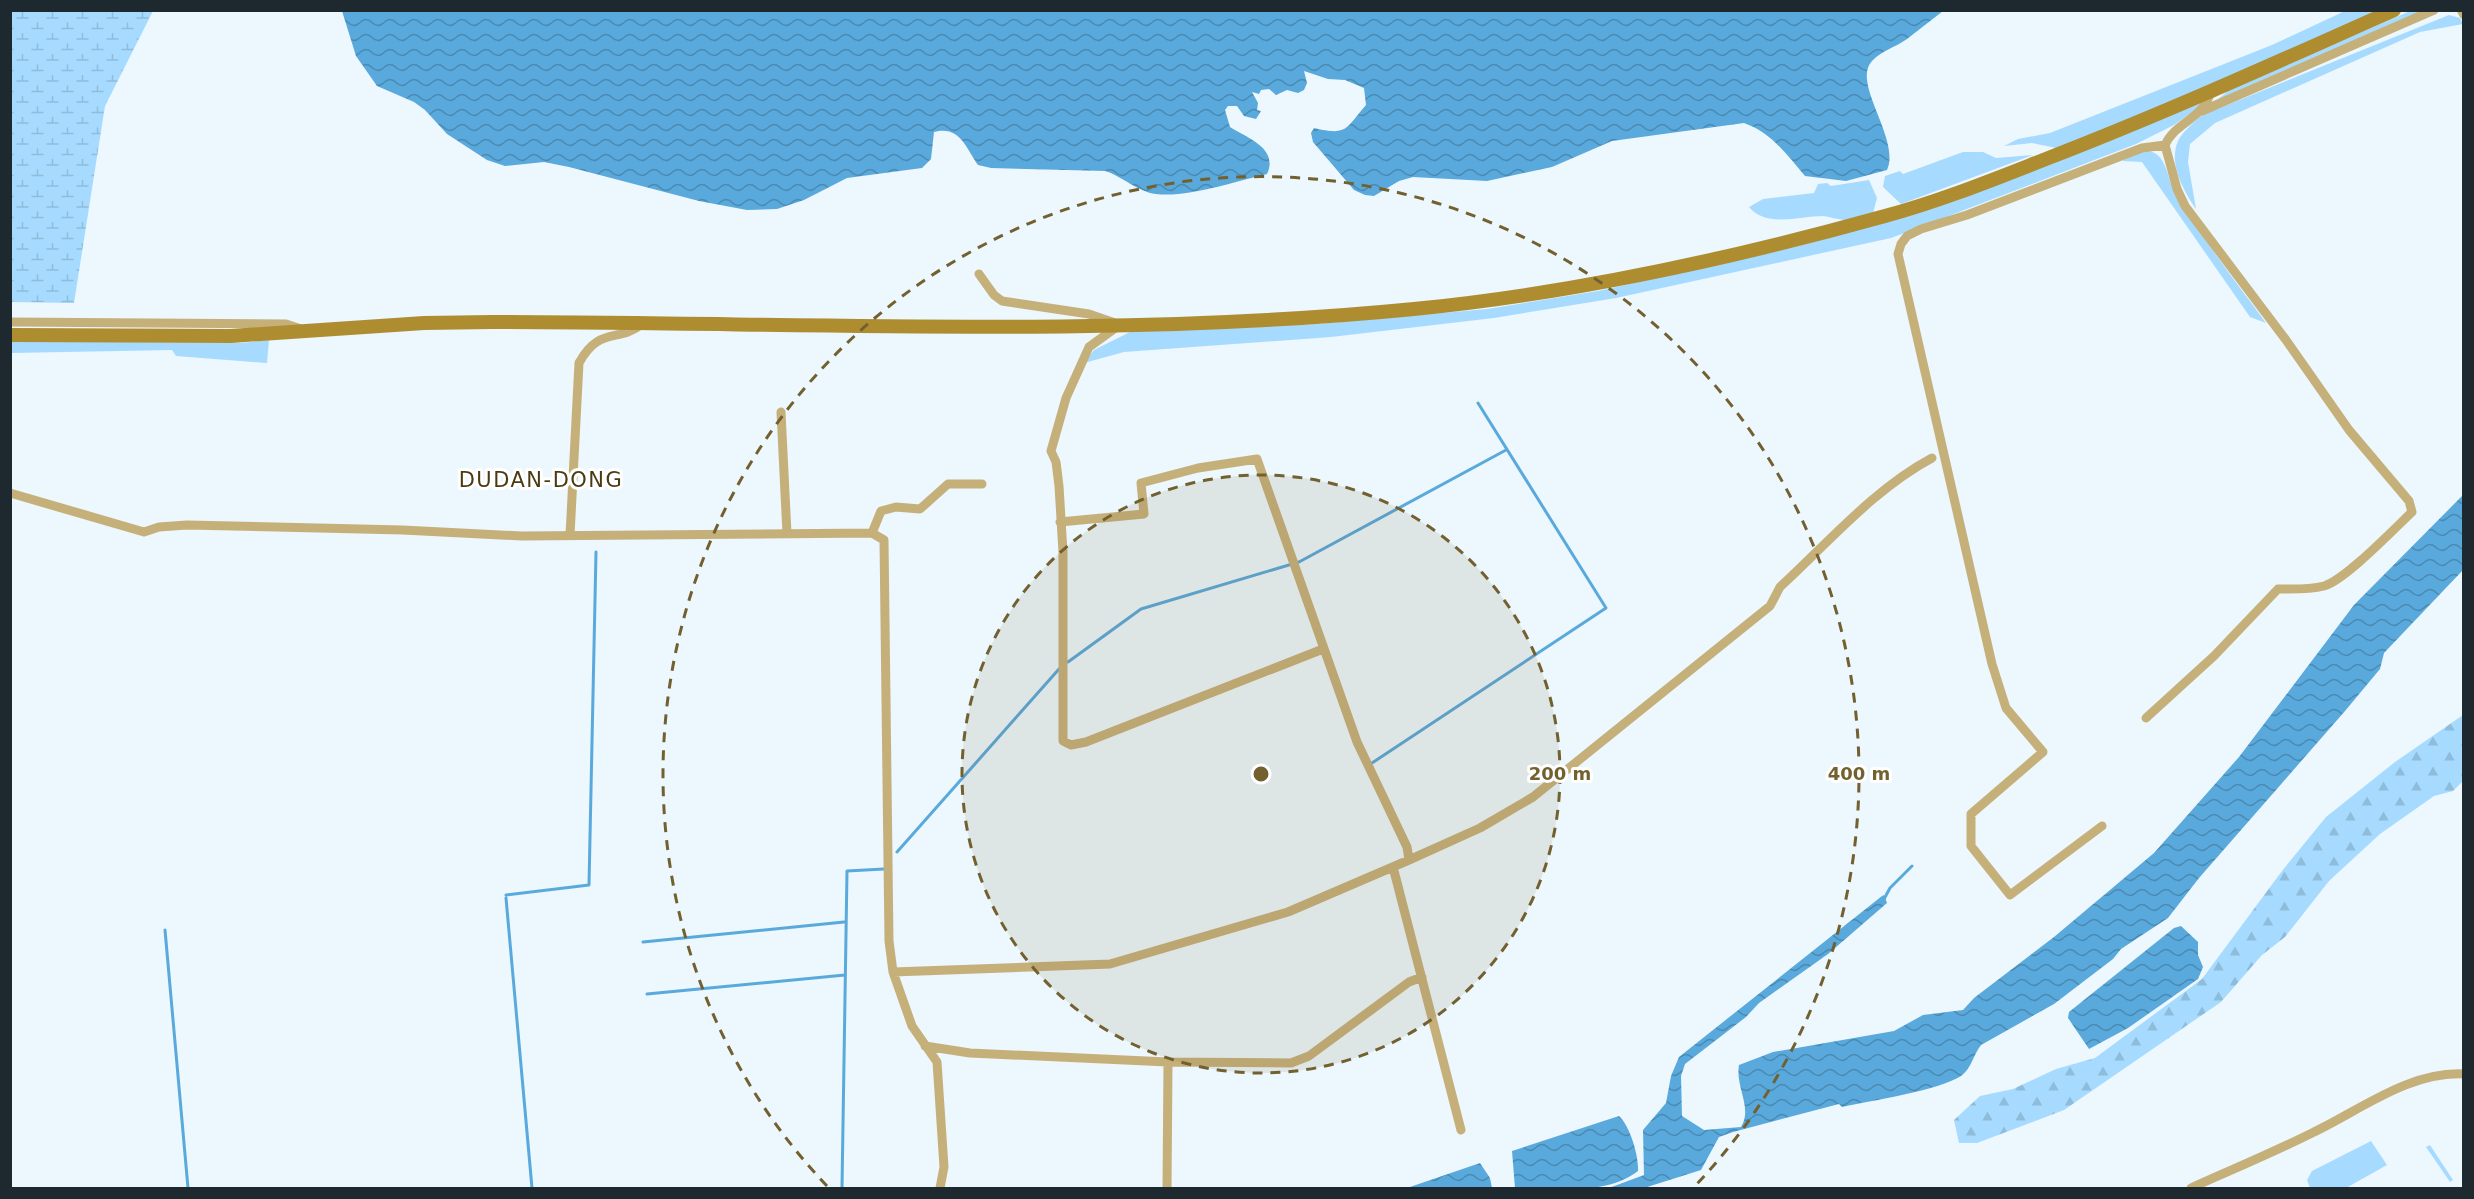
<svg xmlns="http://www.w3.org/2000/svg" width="2474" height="1199" font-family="'DejaVu Sans',sans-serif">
<defs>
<pattern id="forest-firs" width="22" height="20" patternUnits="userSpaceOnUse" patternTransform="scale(1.5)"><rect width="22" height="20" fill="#a6dbff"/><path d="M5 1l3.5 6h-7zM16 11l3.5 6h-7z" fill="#8ebcdb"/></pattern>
<pattern id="wetland-marsh" width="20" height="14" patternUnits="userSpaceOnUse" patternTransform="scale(1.5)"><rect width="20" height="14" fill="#a6dbff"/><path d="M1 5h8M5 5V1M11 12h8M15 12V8" fill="none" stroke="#8ebcdb"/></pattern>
<pattern id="water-waves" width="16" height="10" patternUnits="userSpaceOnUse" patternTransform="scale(1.5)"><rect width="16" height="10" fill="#59a9dc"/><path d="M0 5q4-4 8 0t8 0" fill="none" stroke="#498ab3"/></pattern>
</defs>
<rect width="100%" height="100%" fill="#ecf7fe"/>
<path fill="#a6dbff" d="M2345,11H2380L2179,100L2056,148L2032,143L2004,146L2018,139L2050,133L2272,45Z
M2410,11H2429L2210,106L2228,91Z
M2449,15L2460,18L2463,24L2420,32L2215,123L2190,144L2188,162L2196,209C2184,191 2168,164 2178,141C2182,132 2194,123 2200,116Z
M2201,103V106L2174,125L2136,144L1891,238L1616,298L1494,318L1331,337L1124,352L1084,363L1094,350L1132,331L1318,324L1487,309L1598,291L1742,259L1968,194Z
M2141,150C2169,150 2165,177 2177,197C2204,241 2236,282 2266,323L2250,317L2142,162L2122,161Z
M1963,152H1983L1996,158L2033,155L1901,204L1883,187L1885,176L1900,171L1903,174Z
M1869,180L1877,198L1873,213C1865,215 1855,220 1846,220C1839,220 1831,217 1823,216C1800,216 1766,228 1749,207L1763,199L1814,193L1818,184L1827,183L1831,186Z
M269,340L267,363L176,356L172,350L11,353L10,341L241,343Z
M2371,1141L2387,1165L2346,1188H2310L2307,1180L2312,1171Z
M2430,1145L2453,1180L2450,1182L2426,1147Z"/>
<path fill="url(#forest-firs)" d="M2463,715V781L2453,791L2434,796L2380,834L2329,881L2285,937L2262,955L2221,1002L2064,1110L1977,1143H1959L1954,1120L1980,1096L2013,1089L2056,1069L2095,1058L2202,979L2282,871L2326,817L2395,762Z"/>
<path fill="url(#wetland-marsh)" d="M11,10L153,11L105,106L74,303L11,302Z"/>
<path fill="url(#water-waves)" d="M342,11H1943C1931,20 1919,30 1907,39C1896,47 1881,51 1872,61C1851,83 1901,139 1887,170L1846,181L1805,176C1786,154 1772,133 1744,123L1612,141L1552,167L1487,181L1413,177L1399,181L1374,196L1365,195L1354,190L1313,142L1311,133L1314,128C1348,136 1345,129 1366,105L1364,88L1345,80L1328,79L1304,71L1307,83L1304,90L1298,93L1287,90L1276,95L1269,89L1261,90L1259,94L1252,92L1258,103L1257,110L1261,111L1256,119L1244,116L1237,106H1228L1225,110L1230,127C1247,138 1279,148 1267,174C1237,181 1187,198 1156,194C1138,192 1122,176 1105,171L991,168L978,165C966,148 960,125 934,132L931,159L922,168L847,178L804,200L777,209L747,210L699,201L569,167L544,162L505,166L487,160L447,134L425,110L414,102L377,86L356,56Z
M2463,495V570L2384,653L2380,669L2345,711L2199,878L2168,918L2121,949L2113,959L2054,1004L1981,1045C1973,1055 1972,1068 1961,1076C1940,1090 1870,1101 1842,1107L1839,1104L1733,1132L1719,1137L1701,1170L1644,1188H1609L1644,1175L1643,1130L1666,1103L1671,1076L1679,1057L1882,896L1884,895L1887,903L1828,954L1759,1003L1746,1017L1685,1064L1681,1076L1682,1116L1704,1130L1741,1127C1753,1108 1735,1087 1739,1065L1773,1052L1894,1031L1923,1015L1963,1010L1974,998L2054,937L2154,853L2239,757L2354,605Z
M2181,926L2198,942V955L2203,967L2198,979L2128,1028L2089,1049L2068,1018L2069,1012L2174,928Z
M1619,1116C1630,1126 1639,1156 1638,1171C1605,1196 1554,1189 1515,1188L1512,1151Z
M1480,1163L1490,1178L1492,1188H1407Z"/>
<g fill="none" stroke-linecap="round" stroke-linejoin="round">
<path stroke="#59a9dc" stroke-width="3" d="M1068,662L1141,609L1299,562L1506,450
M1372,763L1606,608L1478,403
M897,852L1059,669
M506,895L589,885L596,552
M506,898L532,1188
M1883,901L1890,888L1912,866
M165,930L188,1188
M643,942L844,922
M647,994L845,975
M842,1188L847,871L884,869"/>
<path stroke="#c6b07a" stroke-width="9" d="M2461,10L2464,15
M2202,111L2434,10
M979,274L994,295L1002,301L1089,314L1115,323
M10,322L286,324L301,329
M1118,326L1089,347L1066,398L1051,451L1056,462L1059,486L1063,552V741L1071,745L1086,742L1323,649
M781,412L787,534
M10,493L144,532L159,527L187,525L403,530L522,536L872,533L884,540L889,941L893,972L912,1026L937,1062L944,1167L940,1188
M1060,522L1144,514L1141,483L1198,468L1257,459L1357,742L1407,847L1409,860
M872,533L881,511L896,507L920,509L948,484H982
M570,535L579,363C599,326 618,343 642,324
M2146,718L2214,656L2278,589C2293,589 2308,590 2324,586C2345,580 2394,529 2412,512L2409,501L2349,430L2286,340L2185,206L2177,189L2165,145C2176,121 2203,120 2211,91
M2102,826L2010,895L1971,846V814L2043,752L2006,708L1992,664L1898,254L1901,244L1907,236L1921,229L1967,215L2142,148L2165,145
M1393,867L1461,1130
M893,972L1110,964L1288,912L1409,860L1480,828L1533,797L1770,606L1780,587C1828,543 1874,489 1932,458
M925,1046L970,1053L1168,1062L1291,1063L1309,1056L1409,982L1422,977
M1167,1188L1168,1062
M2191,1188C2231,1170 2272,1153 2312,1133C2359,1111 2409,1071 2464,1074"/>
<path stroke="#ae8d31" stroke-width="14" d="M10,335L231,336L424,323L492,322C799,322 1108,339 1414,309C1569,294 1734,258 1885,216C1941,201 1997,178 2051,157C2167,112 2280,61 2394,10"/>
</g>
<circle cx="1261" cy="774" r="299" fill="#73602f" fill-opacity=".12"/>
<g fill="none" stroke="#73602f" stroke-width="3" stroke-dasharray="10 8">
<circle cx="1261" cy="774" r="299"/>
<path d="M827 1186A598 598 0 1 1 1695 1186"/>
</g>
<g text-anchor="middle" stroke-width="6" stroke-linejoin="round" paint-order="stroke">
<g font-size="21" letter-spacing="1.5" fill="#4a3b12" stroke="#fff">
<text x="541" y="487">DUDAN-DONG</text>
</g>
</g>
<circle cx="1261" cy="774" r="9" fill="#73602f" stroke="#fff" stroke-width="3"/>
<g font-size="18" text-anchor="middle" font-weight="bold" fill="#73602f" stroke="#fff" stroke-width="6" stroke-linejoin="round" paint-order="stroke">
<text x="1560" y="780">200 m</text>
<text x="1859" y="780">400 m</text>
</g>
<rect width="2474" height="1199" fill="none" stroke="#1e282f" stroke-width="24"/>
</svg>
